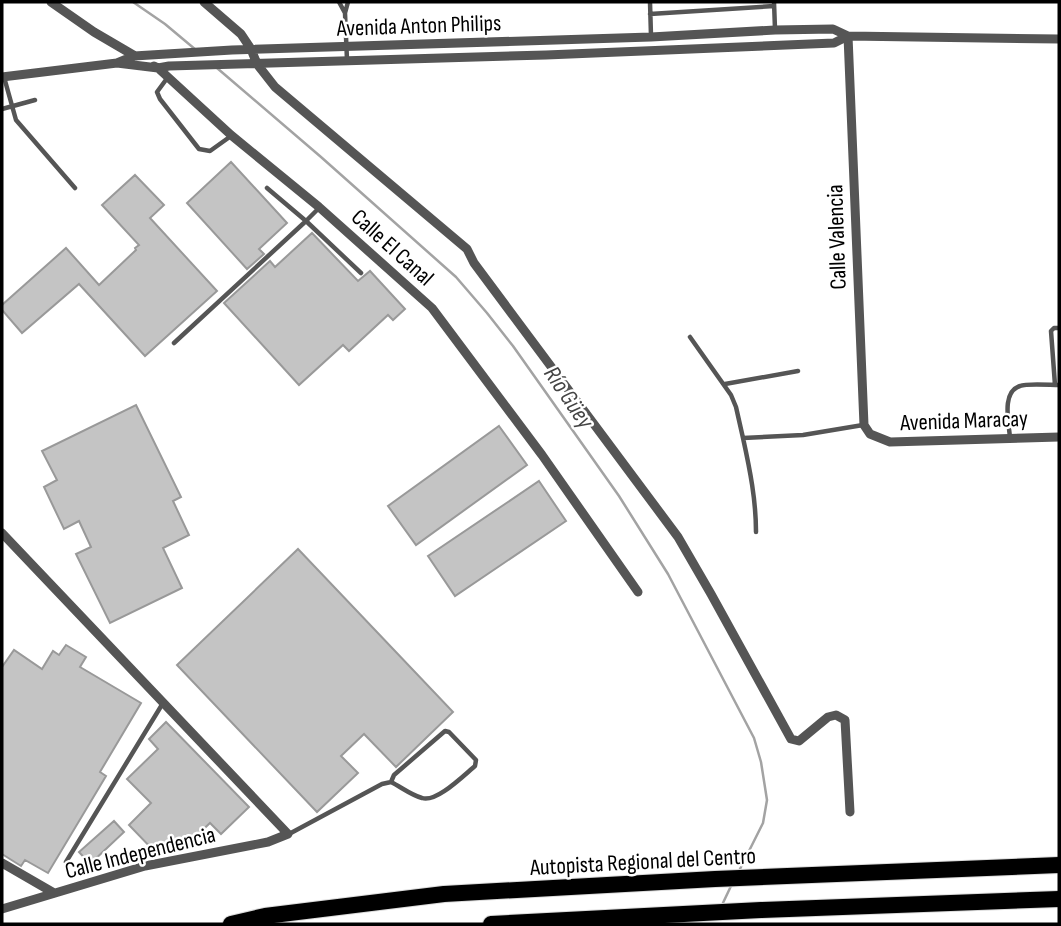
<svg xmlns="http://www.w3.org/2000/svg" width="1061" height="926" font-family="'Sofia Sans Condensed',sans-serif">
<rect width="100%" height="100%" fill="#fff"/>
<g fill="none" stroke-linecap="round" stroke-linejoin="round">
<path stroke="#a3a3a3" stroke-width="2.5" d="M133,2L165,24L196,50
M217,68L321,157L456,277L487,313L513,346L619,496L668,574L754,738L761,762L767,800L763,823L739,871
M722,905L731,886"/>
</g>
<path fill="#c4c4c4" stroke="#999" stroke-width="2" d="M231,162L287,223L259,249L264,254L247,269L187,203Z
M135,175L164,205L150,218L217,291L145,356L79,284L22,333L2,310V305L66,248L99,285L136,250L135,248L139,245L102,205Z
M312,233L358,281L370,271L405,309L393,320L388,315L349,351L343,345L299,385L224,303L270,261L275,267Z
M136,405L181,497L173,501L189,535L163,548L182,588L110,623L76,554L91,547L79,521L64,529L44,487L57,480L42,451Z
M499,426L527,465L416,545L388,506Z
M539,481L566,521L455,596L428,556Z
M298,549L453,712L396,767L364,734L341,756L358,773L317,812L177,665Z
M66,645L86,657L80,667L141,703L100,772L106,776L48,873L25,860L21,866L2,854V667L14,650L42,669L53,651L59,655Z
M166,722L249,807L221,834L210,823L191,841L154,851L129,825L151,803L127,779L158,749L149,739Z
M114,821L124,832L90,864L79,852Z"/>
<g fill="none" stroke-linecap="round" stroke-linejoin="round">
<g stroke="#dbdbdb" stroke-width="18">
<path id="highway" d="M231,924L265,916L444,894L715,879L1059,865
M491,924L761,910L1059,899"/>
</g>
<path stroke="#555" stroke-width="4.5" d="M339,2L345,13
M650,2L651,36
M774,2L775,29
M650,14L774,6
M347,60L345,13L348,2
M4,77L16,120L75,188
M168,77L157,92L160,99L199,149L210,151L231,136
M2,109L35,100
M267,188L306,221L361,273
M690,337L731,395L736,407L743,438
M174,343L306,221L319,208
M725,384L798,371
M1055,385L1051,331L1054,328H1059
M1010,438C1009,423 1001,392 1020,386C1027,383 1050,385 1059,385
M756,532C756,500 750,470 743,438L803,435L863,425
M289,834L382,784L391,782C401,787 411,795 422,798C436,803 463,776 475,766L476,760L449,732L445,731L394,775L391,782
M66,862L163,703"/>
<path stroke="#555" stroke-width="9" d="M51,2L94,32L135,56
M204,2L241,34L251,49L257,64L275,87L467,249L474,263L678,537L711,594L791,739L799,741L828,717L836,715L845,720L850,812
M848,36L864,425L870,434L890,442L1059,437
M117,63L134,56L232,50L651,37L775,30L833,29L848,36L1059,39
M154,66L158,68L231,135L319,207L432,308L542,455L638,592
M2,77L117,63L158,68L169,66L546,55L834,43L848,36
M2,533L288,834L268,842L145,866L2,909
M2,863L54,893"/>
<use href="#highway" stroke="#000" stroke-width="16"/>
</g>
<g text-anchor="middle" stroke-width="5" stroke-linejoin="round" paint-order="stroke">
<g font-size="23" fill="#000" stroke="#fff">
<text transform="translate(419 25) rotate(-2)" y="8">Avenida Anton Philips</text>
<text transform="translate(836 237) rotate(-92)" y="8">Calle Valencia</text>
<text transform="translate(393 247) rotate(42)" y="8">Calle El Canal</text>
<text transform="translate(964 420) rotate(-2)" y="8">Avenida Maracay</text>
<text transform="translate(140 852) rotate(-14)" y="8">Calle Independencia</text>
<text transform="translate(643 861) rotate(-3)" y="8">Autopista Regional del Centro</text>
</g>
<g font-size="24" font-style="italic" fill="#444" stroke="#fff">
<text transform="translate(569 397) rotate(56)" y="8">Río Güey</text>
</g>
</g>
<rect width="1061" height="926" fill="none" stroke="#000000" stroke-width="7"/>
</svg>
